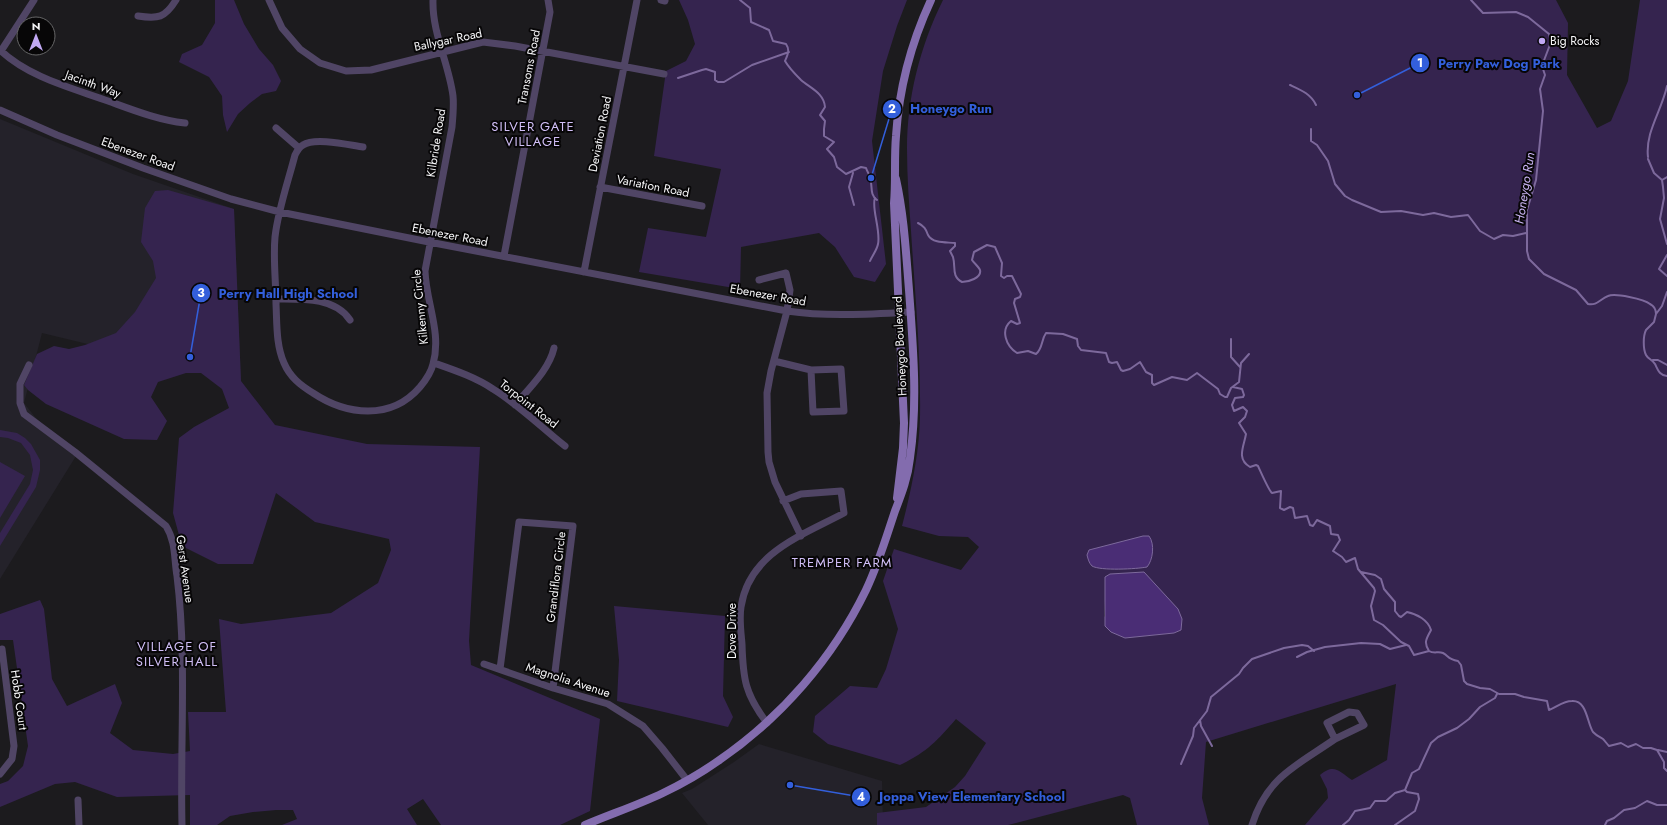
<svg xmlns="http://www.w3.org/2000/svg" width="1667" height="825" font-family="Jost,sans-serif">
<rect width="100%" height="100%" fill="#1c1b1e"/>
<path fill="#24222a" d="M0,119L133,174L234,209L241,381L42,333L24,403L35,417L76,456L0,579Z
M759,744L882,781L883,825H708L682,793L692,789L734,762Z"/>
<path fill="#35244f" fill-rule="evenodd" d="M215,0H234L244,24L259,49L273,65L281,81L276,91L262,94L250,103L238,114L227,132L223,115L222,96L209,77L179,62L182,54L202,45L215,23Z
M679,0H907L897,26L883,71L872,141L886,264L875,282L854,277L835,247L819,233L741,247L740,289L639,272L648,228L706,237L721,169L654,156L666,71L686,61L695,44L688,20Z
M943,0H1556L1568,23L1567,75L1597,128L1611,121L1628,81L1640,0H1667V825H1305L1328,798L1327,789L1320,775C1334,763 1339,771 1352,780L1387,760L1396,684L1206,742L1202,798L1209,825H1137L1130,798L1123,795L1008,825H877V813L926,807L955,787L965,776L986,743L956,719C937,741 927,752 900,765L828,744L813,732L815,716L850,686L877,688L886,669L898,629L883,581L894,549L961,570L979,547L968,537L939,536L902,526C911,491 919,455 920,418C921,356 915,293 911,231C909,204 907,176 907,149C907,98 920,46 943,0ZM1152,547L1147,567L1101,568ZM1105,601L1181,630L1174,633L1124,638L1104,616Z
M168,190L234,209L241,381L275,425L367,444L480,447L469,641L471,665L600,719L590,811L560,825H441L423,799L407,809L417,825H282L297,819L293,810H276L253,812L230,816L217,825H190V795L117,797L75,782L55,784L0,807V784L8,781L23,766L28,746L13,640H0V614L40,600L44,609L52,679L67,706L115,684L122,703L110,733L133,750L173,754L190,751L188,712H226L219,619L241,624L331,613L378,583L391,550L389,539L315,522L276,493L253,564H218L182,546L173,513L179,438L194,427L229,408L222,389L201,373H186L158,382L151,397L167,421L157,440L124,439L46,404L28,390L24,385L37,354L54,346L69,349L85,345L116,333L135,312L156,278L153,261L141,242L145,208L155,191Z
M0,430L17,433L25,438L31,444L40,460V470L36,487L0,546V533L30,484L33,470L30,455L21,443L8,438L0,437Z
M0,462L25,476L0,518Z
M614,606L725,616L723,696L733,717L728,727L617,701L619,660Z"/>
<path fill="#4a2d75" stroke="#7d699c" d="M1143,536H1149C1155,544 1153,560 1147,567C1137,569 1100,571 1092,566C1089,563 1088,559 1087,555L1089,550Z
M1144,572L1178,609L1182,619L1181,630L1174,633L1125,638L1111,632L1105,626V577L1110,574Z"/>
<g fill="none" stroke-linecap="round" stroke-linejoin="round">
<path stroke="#7d699c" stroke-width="2" d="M740,0L750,8L751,22L769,30L773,41L786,44C790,50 788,54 785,61C789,68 795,74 801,80C810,88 824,93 825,107L820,115L825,121L824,129V136L834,142L827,149L834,157L837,167L846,174L861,167L866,168C867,171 869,174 870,177C873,186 869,194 877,200
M1471,0L1483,13L1516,12L1528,17L1549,34L1551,42L1543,63V69L1545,75L1540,89L1543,111L1536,180L1527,210V251L1529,259L1544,274L1576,290L1588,304C1597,306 1600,299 1608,296C1615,293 1644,299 1650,304C1654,306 1656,310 1656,314
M678,78L702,70L706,69L715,72V80L718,82H724L752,65L789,52
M1290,85C1301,90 1311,94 1316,105
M1311,129V141L1317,145L1328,161L1335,184L1345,196L1352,200L1381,212L1401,211L1423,215L1434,213L1451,217L1468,215L1480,231L1494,239L1503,235L1513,236L1526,233
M1648,157C1645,132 1662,110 1667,86
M1648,159L1654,173L1662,180L1663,187L1664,198L1660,219L1667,244
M853,173L849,187L854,205
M1662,180L1667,177
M918,223C924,226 926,229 928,235C933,244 947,242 955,243V246L950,251C951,253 952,255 953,257C956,267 951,276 962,282C968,282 982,278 980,270C979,267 974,263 972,260L974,252L987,245L995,247L1002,263L1001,276L1004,278L1007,276H1012L1021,294L1020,297L1015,299L1014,303L1020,323L1017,324L1011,321C1000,330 1006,346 1017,353L1028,351L1036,354C1043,348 1041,340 1046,333L1063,334L1077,339L1078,346L1081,350L1106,353L1109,362L1112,363L1117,362L1121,370L1123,371L1130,369L1140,362L1146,372L1152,375V383L1154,385L1172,377L1187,380L1197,373L1218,389L1220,394L1225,397H1227L1231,388L1239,382L1241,363L1249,354
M1667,255L1659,269L1667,276
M870,261C872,256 877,250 878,244C881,231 871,207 875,198
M1667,292L1662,306L1656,314L1654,322L1646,330C1643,336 1643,349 1646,355C1648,359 1653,360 1655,364C1658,370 1659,375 1667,376
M1231,339V357L1240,367
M1653,360H1658L1667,365
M1233,387L1242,389L1244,395L1243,397L1235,398L1232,405L1234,411L1243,407L1247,411L1245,417L1239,423L1246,434C1244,446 1236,459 1250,467L1256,465L1258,466C1260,470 1269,491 1272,493L1281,491L1280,508L1284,510L1290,507L1293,508L1295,518L1307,516L1310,525L1313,526L1317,520L1330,526L1331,534L1338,535L1340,540L1333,551L1342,557L1346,562L1355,558L1358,569L1374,588L1375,591L1371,606L1374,620L1383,625L1401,642L1409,646L1414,655L1429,651C1434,654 1438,651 1443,653C1449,656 1447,659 1458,661L1461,665L1464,681L1467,684L1480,688L1490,689L1499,694H1515L1524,697L1547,701L1549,710C1557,707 1563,701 1572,701C1587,700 1587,723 1593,732C1597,736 1598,736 1603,739C1605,741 1607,744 1609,746L1621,743L1628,747L1636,744L1643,748H1651L1657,750L1664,762V768L1667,771
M1361,572L1375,575L1381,579L1384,589L1395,602V611L1399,616L1401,617L1407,612C1417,614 1428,620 1431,630C1427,638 1423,642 1429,651
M1297,657L1307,652L1325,647L1361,643L1380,644L1390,649L1406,645
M1200,720L1201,726L1212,746
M1658,750L1667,752
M1181,764L1193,736L1194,728L1207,711L1211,697L1239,674L1243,668L1252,659L1284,648L1302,645L1308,646L1314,651
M1405,790L1412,773L1419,769L1431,743L1438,737L1457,728L1469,719L1480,707L1495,698L1497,694
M1343,825L1349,820L1355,811L1370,808L1375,801H1386L1395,793L1405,790L1407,792L1418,794L1419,799L1415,811L1395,825
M1605,825L1607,821L1614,818L1624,810L1635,808L1647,801L1657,805H1667"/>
<path stroke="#504565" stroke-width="7" d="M269,0L282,28L300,49L320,63L346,71L371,70L483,42L515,46L664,74
M661,0L665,1
M138,16C158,19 165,18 176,0
M0,50C28,77 72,88 108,101C133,110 158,120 185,123
M1,51L34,0
M0,110L57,135L143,168L231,199L280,212L429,242L787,311C828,317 869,314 911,312
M276,128L299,148
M363,147C349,145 315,137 303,145C299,147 297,151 295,155C288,182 278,210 275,237C273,259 276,282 276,304C277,324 276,345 284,363C290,377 300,385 313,393C346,415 391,421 420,387C425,381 431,373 433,364C442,333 426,302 425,271L452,127C453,116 454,106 453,96C449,64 432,33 433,0
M600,187L702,206
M504,256L550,12L548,0
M584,272L637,0
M759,280L786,273L790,290L787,311L771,371L767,393L768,452L769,462L775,482L801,536
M276,299C301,299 335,297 350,320
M774,361L811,370L841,369L844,411L813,412L811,370
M434,363C454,370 475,377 493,389C519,405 541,427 565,446
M29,365L20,384V403L24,414L75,452L166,526C176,542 174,559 177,576C187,658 180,742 182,825
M515,405C529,388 549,370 554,348
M484,664L553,688L608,704L643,726L662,748L687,780
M500,669L519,522L573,526L553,688
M1349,712L1357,713L1364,725L1335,739L1327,723Z
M767,723C745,694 743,679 742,644C741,632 739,619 741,607C749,553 801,536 844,513L841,491L801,494L783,501
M0,774L12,759L14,746L2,649
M78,800L79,825
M1252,825C1267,777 1296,766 1335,739"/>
<path stroke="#836cae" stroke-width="8" d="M897,498L903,448L904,423L894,203C896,181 894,158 896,136C899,88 911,43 931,0
M585,825C611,814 638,805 663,793C682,784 701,773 718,761C781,718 833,658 866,590C878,565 886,538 895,511C902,493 908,477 910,458C918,402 913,346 909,290C906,253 904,215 896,179"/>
</g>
<circle fill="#c1a8f3" stroke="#070607" stroke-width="1.5" cx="1542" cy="41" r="4"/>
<g text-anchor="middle" stroke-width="4" stroke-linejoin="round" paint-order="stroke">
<g font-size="12" fill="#f5f5f7" stroke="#070607">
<text transform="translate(448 40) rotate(-12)" y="4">Ballygar Road</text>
<text transform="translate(529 67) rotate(-79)" y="4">Transoms Road</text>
<text transform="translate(93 84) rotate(20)" y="4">Jacinth Way</text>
<text transform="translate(600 134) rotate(-79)" y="4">Deviation Road</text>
<text transform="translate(436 143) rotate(-81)" y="4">Kilbride Road</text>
<text transform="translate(138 154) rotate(20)" y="4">Ebenezer Road</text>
<text transform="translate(653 186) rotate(11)" y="4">Variation Road</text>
<text transform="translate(450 235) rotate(11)" y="4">Ebenezer Road</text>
<text transform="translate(768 295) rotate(10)" y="4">Ebenezer Road</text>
<text transform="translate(420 307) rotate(-96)" y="4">Kilkenny Circle</text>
<text transform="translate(900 346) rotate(-93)" y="4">Honeygo Boulevard</text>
<text transform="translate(529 404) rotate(38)" y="4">Torpoint Road</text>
<text transform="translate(185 569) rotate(82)" y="4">Gerst Avenue</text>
<text transform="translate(556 577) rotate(-83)" y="4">Grandiflora Circle</text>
<text transform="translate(732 631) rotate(-90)" y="4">Dove Drive</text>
<text transform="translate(568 680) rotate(18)" y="4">Magnolia Avenue</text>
<text transform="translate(19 700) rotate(82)" y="4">Hobb Court</text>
</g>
<g font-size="12" fill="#f5f5f7" stroke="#070607" text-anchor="start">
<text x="1550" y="45">Big Rocks</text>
</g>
<g font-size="13" letter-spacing="1" fill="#d1bff7" stroke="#070607">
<text x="533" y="131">SILVER GATE<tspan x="533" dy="15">VILLAGE</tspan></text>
<text x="842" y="567">TREMPER FARM</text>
<text x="177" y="651">VILLAGE OF<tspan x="177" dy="15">SILVER HALL</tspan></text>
</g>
<g font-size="13" font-style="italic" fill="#c9b4f3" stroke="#070607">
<text transform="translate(1524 188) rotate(-81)" y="5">Honeygo Run</text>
</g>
</g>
<path fill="none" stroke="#335fdb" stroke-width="1.5" d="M1357 95L1420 63M871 178L892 109M190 357L201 293M790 785L861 797"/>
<g fill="#335fdb" stroke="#070607" stroke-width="1.5">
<circle cx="1357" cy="95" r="4"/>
<circle cx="871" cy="178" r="4"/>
<circle cx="190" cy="357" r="4"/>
<circle cx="790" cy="785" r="4"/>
<circle cx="1420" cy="63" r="10"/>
<circle cx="892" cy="109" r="10"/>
<circle cx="201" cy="293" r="10"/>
<circle cx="861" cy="797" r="10"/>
</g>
<g font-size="12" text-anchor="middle" font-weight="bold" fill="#fff">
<text x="1420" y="67">1</text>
<text x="892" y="113">2</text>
<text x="201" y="297">3</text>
<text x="861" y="801">4</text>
</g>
<g font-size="13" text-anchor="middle" font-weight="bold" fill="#335fdb" stroke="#070607" stroke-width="4" stroke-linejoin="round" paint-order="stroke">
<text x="1499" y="68">Perry Paw Dog Park</text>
<text x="951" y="113">Honeygo Run</text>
<text x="288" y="298">Perry Hall High School</text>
<text x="972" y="801">Joppa View Elementary School</text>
</g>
<g transform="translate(36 36)"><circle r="19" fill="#070607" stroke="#666667"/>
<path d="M0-3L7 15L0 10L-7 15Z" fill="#c1a8f3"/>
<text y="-6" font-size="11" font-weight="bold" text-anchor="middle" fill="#f5f5f7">N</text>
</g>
</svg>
